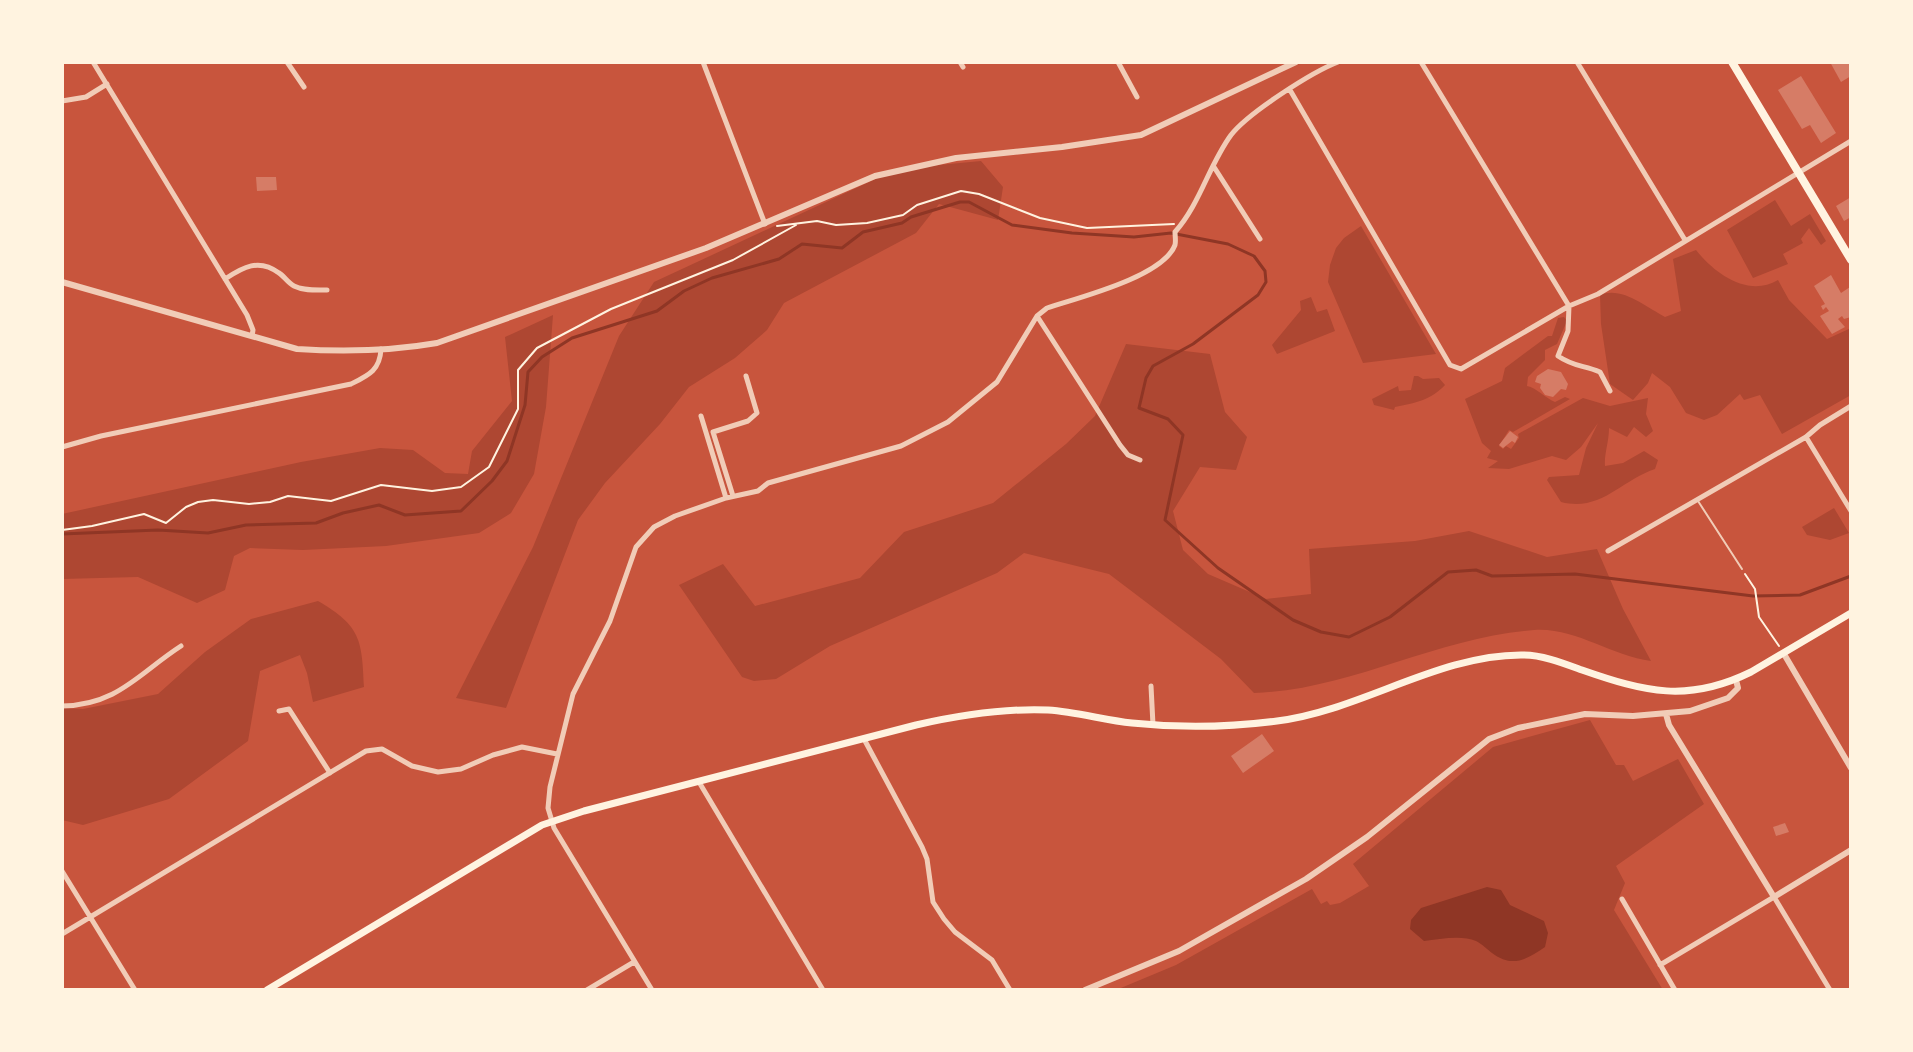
<svg xmlns="http://www.w3.org/2000/svg" width="1913" height="1052" font-family="'Roboto Serif',serif">
<rect width="100%" height="100%" fill="#c8553d"/>
<path fill="#ae4732" d="M981,161L1003,187L998,220L939,204L916,233L784,303L767,330L735,358L689,387L660,424L605,483L578,520L506,708L456,698L533,547L619,336L654,282L897,169Z
M1775,200L1791,226L1810,214L1826,241L1821,245L1809,228L1801,239L1803,243L1783,254L1788,264L1753,278L1727,230Z
M1361,226L1436,354L1363,363L1328,282L1330,265L1336,248L1344,238Z
M1696,250C1714,273 1748,298 1778,280L1789,300L1827,339L1851,328V395L1782,434L1760,395L1744,400L1740,394L1717,415L1704,420L1686,413L1670,387L1652,373L1648,383L1633,400L1610,384L1601,324L1600,295C1622,286 1646,307 1665,317L1681,311L1673,259Z
M1311,297L1317,312L1327,309L1335,331L1277,354L1272,345L1301,310L1300,301Z
M553,315L546,407L534,474L511,513L479,533L386,546L303,550L250,548L234,556L225,590L197,603L138,577L62,579V514L301,462L380,448L413,450L445,473L468,474L472,451L512,401L505,337Z
M1564,317L1567,321L1557,344L1545,350V360L1528,377L1527,386C1537,388 1545,398 1555,402L1565,397L1570,399L1513,432L1509,430L1499,446L1503,449L1506,446L1511,449L1519,438L1518,434L1583,398L1610,406L1648,398L1646,414L1653,431L1646,437L1634,427L1627,437L1609,428C1609,442 1604,454 1605,466L1623,463L1644,451L1658,460L1655,469C1620,481 1601,512 1561,502L1547,480L1549,477L1579,475L1586,448L1598,423L1581,447L1566,460L1552,456L1509,469L1488,468L1498,461L1487,458L1491,451L1482,443L1465,399L1502,381L1505,368L1548,336H1552L1558,318Z
M1126,344L1210,354L1225,412L1247,437L1236,470L1200,467L1173,511L1183,550L1208,574L1266,599L1311,594L1309,549L1415,541L1469,531L1547,557L1597,549L1623,609L1651,661C1611,656 1575,627 1534,630C1437,637 1350,690 1254,693L1221,659L1109,574L1024,553L997,573L830,646L776,679L754,681L742,677L679,585L723,564L755,606L860,578L904,532L993,503L1066,444L1095,416Z
M1414,376H1418L1423,379L1439,378L1445,385C1431,400 1415,403 1395,407L1394,410L1374,405L1372,399L1398,386L1399,391L1411,390Z
M1834,508L1849,533L1830,540L1807,535L1802,527Z
M318,601C361,626 362,640 364,687L313,702L307,673L300,655L260,671L248,741L169,799L83,825L62,820V708L83,709L158,694L205,652L251,619Z
M1590,720L1616,765H1624L1633,781L1678,759L1704,804L1616,866L1625,883L1614,910L1663,990H1116L1176,965L1312,889L1321,904L1327,901L1330,905L1340,903L1369,886L1353,864L1493,747Z"/>
<path fill="#8f3625" d="M1487,887L1501,890L1510,905L1544,921L1548,933L1545,947C1526,960 1512,968 1492,953C1488,950 1482,944 1476,941C1462,935 1440,939 1424,941L1410,929L1411,920L1421,908Z"/>
<g fill="none" stroke-linecap="round" stroke-linejoin="round">
<path stroke="#8f3625" stroke-width="3" d="M62,534L158,530L208,533L246,525L316,523L343,513L379,505L405,515L461,511L492,481L507,461L525,405L528,372L542,357L572,338L657,311L684,291L712,278L779,259L802,244L842,248L863,232L902,223L911,217L960,202H969L1012,225L1072,233L1134,237L1171,233L1228,244L1254,256L1265,271L1266,282L1258,295L1193,344L1153,366L1146,378L1139,408L1168,419L1183,435L1165,520L1218,568L1293,620L1321,632L1349,637L1390,617L1448,572L1476,570L1492,576L1575,574L1753,596L1800,595L1851,576"/>
</g>
<path fill="#d67c66" d="M1830,62H1851V76L1841,82Z
M1801,76L1836,133L1821,143L1810,125L1802,129L1778,90Z
M256,177H276L277,190L257,191Z
M1851,197V217L1844,221L1836,206Z
M1831,275L1841,293L1850,287L1851,289V317L1844,319L1842,316L1838,319L1845,327L1832,334L1820,316L1829,311L1826,307L1823,310L1821,306L1825,304L1814,286Z
M1548,369L1561,372L1568,384L1566,390L1561,389L1553,397L1545,395L1540,388L1541,384L1535,382L1537,376Z
M1510,431L1518,437L1515,443L1512,441L1503,448L1499,445Z
M1262,734L1274,751L1243,773L1231,756Z
M1785,823L1789,832L1776,836L1773,827Z"/>
<g fill="none" stroke-linecap="round" stroke-linejoin="round">
<path stroke="#fff3e0" stroke-width="2" d="M777,226L817,221L836,225L867,223L903,215L917,205L961,191L979,194L1040,218L1087,228L1174,224
M62,530L92,526L144,514L166,523L186,507L198,502L213,500L249,504L270,502L288,496L331,501L381,485L432,491L461,487L489,467L518,409V370L537,348L611,309L733,260L796,225
M1745,574L1755,589L1759,617L1779,646"/>
<path stroke="#f1ccb7" stroke-width="2" d="M1698,501L1742,569"/>
<path stroke="#f1ccb7" stroke-width="5" d="M93,62L247,315L253,330L252,336
M287,62L304,87
M703,62L765,224
M960,62L963,67
M1118,62L1137,97
M1421,62L1569,306L1568,331L1558,356C1574,367 1583,365 1600,372L1610,391
M1577,62L1685,240
M1290,90L1450,365L1461,369L1569,306L1598,294L1851,141
M62,101L86,97L107,84
M1214,167L1260,239
M225,279C243,267 259,258 279,273C284,276 288,283 294,286C304,291 316,290 327,290
M1037,316L1120,445L1128,455L1140,460
M701,416L726,498
M1806,437L1851,511
M62,447L101,436L351,384C369,375 380,370 381,349
M733,496L713,432L748,421L757,413L746,376
M1608,551L1806,437L1820,425L1851,406
M1151,686L1153,725
M62,706C118,705 139,673 181,646
M279,711L289,709L330,773
M864,739L922,847L927,859L933,902L944,919L955,932L992,960L1010,990
M699,782L823,990
M62,871L135,990
M1622,899L1675,990
M62,934L366,751L382,749L412,766L438,772L461,769L493,755L522,747L557,754
M1660,965L1774,897L1830,990
M587,990L634,962
M652,990L554,828L548,808L550,787L573,694L610,621L636,547L654,527L675,516L726,498L758,491L768,483L901,446L948,422L997,382L1037,316L1047,308C1077,298 1163,277 1175,245C1176,241 1175,236 1175,232C1200,204 1209,165 1231,135C1248,113 1312,72 1338,62"/>
<path stroke="#f1ccb7" stroke-width="6" d="M62,282L297,349C344,352 391,351 437,343L706,248L875,176L956,158L1062,147L1141,135L1296,62
M1784,654L1851,768
M1666,714L1669,725L1774,897L1851,850
M1085,990L1179,951L1306,879L1367,837L1489,739L1518,728L1585,714L1633,716L1690,711L1728,698L1738,688L1736,680"/>
<path stroke="#fff3e0" stroke-width="7" d="M267,990L542,825L584,811L916,725C960,715 1003,708 1048,710C1077,712 1104,720 1132,723C1179,728 1231,727 1277,721C1360,711 1439,654 1523,655C1543,655 1563,663 1582,670C1645,692 1688,703 1751,672L1851,613"/>
<path stroke="#fff3e0" stroke-width="8" d="M1732,62L1851,260"/>
</g>
<rect width="1913" height="1052" fill="none" stroke="#fff3e0" stroke-width="128"/>
</svg>
